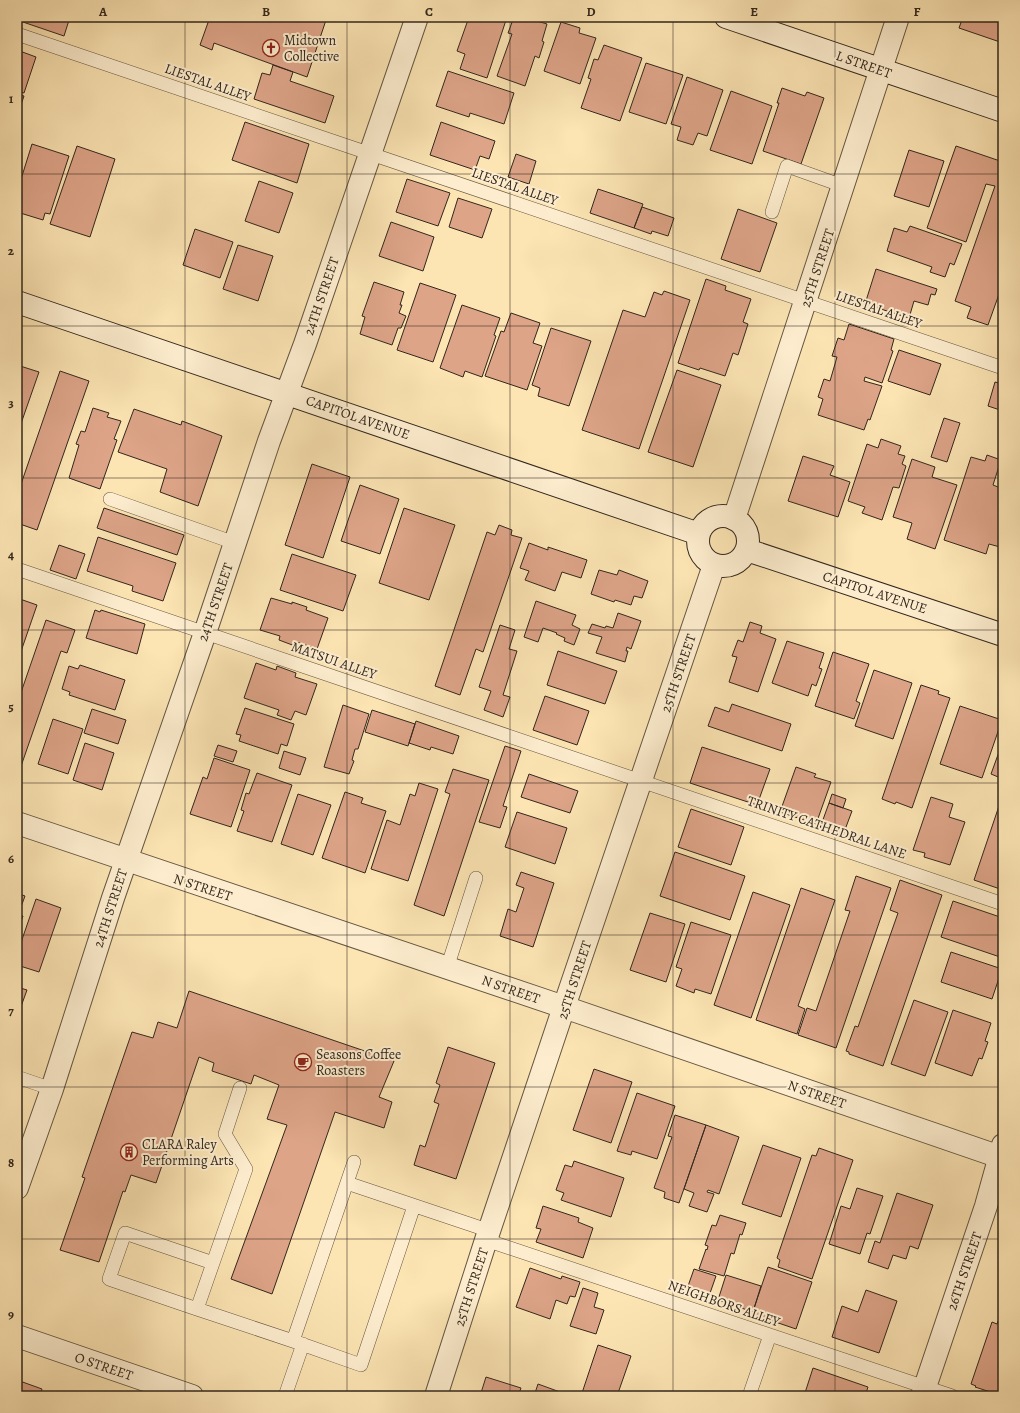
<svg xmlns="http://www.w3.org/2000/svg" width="1020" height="1413" font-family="Alegreya,serif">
<rect width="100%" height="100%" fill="#fce4b3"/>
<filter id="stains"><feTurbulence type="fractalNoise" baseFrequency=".005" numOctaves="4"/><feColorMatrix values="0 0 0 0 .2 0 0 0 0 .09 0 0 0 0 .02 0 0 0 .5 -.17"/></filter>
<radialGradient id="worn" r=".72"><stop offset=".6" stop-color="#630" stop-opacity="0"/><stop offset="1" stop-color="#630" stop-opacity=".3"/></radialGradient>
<path fill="#dda488" stroke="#32271d" d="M17,17H70L64,36L17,20Z
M210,17H327L307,77L214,43L212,50L200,45Z
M469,17H507L487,78L460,69L465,54L457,51Z
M514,17H531L537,19V21L547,24L542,41L544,42L539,58L535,56L525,86L497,76L512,34L508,33Z
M963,17H1003V43L959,28Z
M561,22L580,28L579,33L596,38L580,84L544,71Z
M604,45L642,58L620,121L581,108L591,79L588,78L594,59L598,60Z
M17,50L36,57L24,93L17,91Z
M646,63L683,75L666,124L629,112Z
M273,65L293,72L290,81L334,96L325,123L254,99L262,73L270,75Z
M448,71L514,93L504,124L470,113L469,117L436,106Z
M687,77L723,90L707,136L698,133L693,145L677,140L681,127L671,124Z
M782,88L805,96L807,92L824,98L801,164L763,151L779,103H777Z
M731,91L772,106L752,164L710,150Z
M17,94L24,96L17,116Z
M245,122L309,144L297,183L232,160Z
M441,122L495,141L489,159L480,156L475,170L430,155Z
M32,144L69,156L50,214L45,213L43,220L17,212V192Z
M77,146L115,159L90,237L50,224Z
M956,146L1003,162V283L988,325L967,318L971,307L955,301L995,186L986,184L966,242L927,228Z
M909,150L944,161L929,207L894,196Z
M516,154L536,161L529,184L508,177Z
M17,161L21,162L17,175Z
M407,179L450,193L438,226L396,212Z
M259,181L293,193L279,233L245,221Z
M598,189L643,204L634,228L590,213Z
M458,198L492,209L482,238L449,227Z
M642,207L674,218L668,236L652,231L651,234L634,228Z
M738,209L777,223L760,272L721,259Z
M391,222L434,237L423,271L379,256Z
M910,226L962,244L954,265L950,263L945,277L930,272L932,267L887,251L894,228L907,232Z
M195,229L233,242L220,278L183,265Z
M238,245L273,256L258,301L223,289Z
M876,269L937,289L935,295L931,294L928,305L914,301L909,318L865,304Z
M706,279L726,286L725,290L751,299L743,322L748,324L738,355L733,353L725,376L700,368L699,370L678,363Z
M374,282L404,292L400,305H402L399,313L406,316L401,328H398L392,345L360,334L365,317L362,316Z
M420,283L456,295L433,362L397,350Z
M664,291L690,300L639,449L582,430L623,310L645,317L654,292L662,295Z
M1003,294V309L998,307Z
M462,305L500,318L494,335L496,336L482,377L465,371L463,377L440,368Z
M511,313L540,323L533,343L542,346L527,390L485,376L501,331L504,332Z
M849,324L894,339L891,350L893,351L882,383L865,377L864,381L882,386L870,420L868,419L864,430L818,415L823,399L818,397L824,379L830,381L837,357L832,356L838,338L844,340Z
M551,328L591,341L569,406L538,396L540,388L532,385Z
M899,350L941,364L930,395L888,381Z
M17,365L39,372L17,435Z
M677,370L721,385L693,467L648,452Z
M60,371L89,381L37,530L17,523V486L20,487Z
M995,382L1003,384V411L988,406Z
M93,408L109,413L107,417L121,421L114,439L117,440L100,489L69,478L79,445L76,444L81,431L85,432Z
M134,409L181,425L182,421L222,436L198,506L160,492L167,469L118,452Z
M944,418L960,423L947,462L931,457Z
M881,439L901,446L898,454L905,456L902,464L906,466L899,488L893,487L882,520L862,513L865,507L848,501L867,444L878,448Z
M987,455L1001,460L993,485L1003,489V539L1000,547L989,544L986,554L944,540L971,457L985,461Z
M803,456L834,466L830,475L850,482L838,517L788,501Z
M912,459L935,467L932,477L957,485L935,549L907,539L912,523L893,517Z
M312,464L350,477L323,558L285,545Z
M360,485L399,499L380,554L341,541Z
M104,508L184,535L177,555L97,528Z
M404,508L455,525L429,600L379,583Z
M499,525L512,530L511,535L522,538L483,652L476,649L460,695L435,686L487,532L495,535Z
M98,537L176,563L163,601L132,591L133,586L87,571Z
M529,543L548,550V547L587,560L581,578L562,572L555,591L525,580L529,571L520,568Z
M59,545L85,554L76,579L50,570Z
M292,554L356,575L343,611L280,590Z
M599,570L617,575L619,570L648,581L642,598L634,596L631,605L615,600L614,602L591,594Z
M17,598L37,605L17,663Z
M271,598L292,604V602L307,607L306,610L328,618L317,649L297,642L295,646L279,640L280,636L260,630Z
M536,601L576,615L572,625L580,629L574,645L564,641L565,638L556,634L557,633L543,628L538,642L524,637Z
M95,610L100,612L101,610L145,624L137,654L86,638Z
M618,613L641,621L631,649L627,647L626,651H628L625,662L596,653L602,637L588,633L592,624L605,628L606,626L613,628Z
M46,620L75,630L67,653L61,651L19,772L17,771V704Z
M750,622L762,626L760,633L776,639L758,692L729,682L737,657L732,656L738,640L743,642Z
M500,625L515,630L509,649L517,651L503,695L510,697L503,717L484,710L491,691L479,687Z
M787,641L824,653L819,668L822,669L816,686L812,684L808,696L772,683Z
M558,651L617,671L605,704L547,685Z
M833,652L869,664L856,701L860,703L854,719L815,706Z
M256,663L276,670L277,666L296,673L295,677L317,684L306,715L295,711L291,720L277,715L279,710L244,698Z
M80,665L125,680L115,710L69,695L70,692L62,689L69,666L78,669Z
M874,670L912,683L893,739L855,726Z
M921,685L939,691L938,694L950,698L912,808L896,802L895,804L882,799Z
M545,696L589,711L577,745L533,730Z
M732,704L791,724L782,751L708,726L715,707L729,712Z
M343,705L369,714L358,749H355L352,760L354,761L349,774L324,767Z
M960,706L1002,720L982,778L940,764Z
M245,708L294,724L287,746L281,744L278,754L239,741L241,735L236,734Z
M92,709L126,720L118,744L84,733Z
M372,710L415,724L408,746L365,732Z
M53,719L83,729L68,774L38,764Z
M416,721L459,736L453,754L431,747L430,750L409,743Z
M1003,741V779L991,774Z
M85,743L114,753L102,790L73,780Z
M218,745L237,751L233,762L214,756Z
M505,746L521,751L503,806L507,807L500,828L479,822Z
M702,747L770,769L757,805L690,783Z
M284,751L306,758L300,775L279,768Z
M214,758L250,770L231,827L190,814L203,777L207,779Z
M796,767L816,774L814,777L831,782L816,824L780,812Z
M453,769L489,780L444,916L414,905L450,794L445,792Z
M257,773L292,785L272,842L237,831L244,811L241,810L246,793L249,794Z
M529,774L578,791L570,813L521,797Z
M419,783L438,789L408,881L371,869L387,820L400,825L410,794L415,796Z
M345,792L363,798L361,803L386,811L365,873L322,858Z
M298,794L331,805L313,855L281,844Z
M832,794L846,799L843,808L829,803Z
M931,797L953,804L949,817L965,822L950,865L924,857L925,853L913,850Z
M1001,800H1003V890L974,880Z
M829,803L852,811L843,835L820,828Z
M691,809L744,827L731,865L678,847Z
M517,812L567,828L555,864L505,847Z
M675,852L745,876L730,920L660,896Z
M521,872L554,883L533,947L500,936L508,909L516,912L524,888L516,885Z
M856,876L891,888L836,1048L798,1035L807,1008L816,1011L850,911L845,910Z
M900,880L942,895L883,1066L849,1054V1052L846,1051L855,1026L858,1027L898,913L890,910Z
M801,888L835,900L798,1006L805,1009L797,1034L756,1020Z
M753,892L790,905L751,1018L714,1005Z
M17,893L25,896L18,915L23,916L17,933Z
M36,899L61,908L39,972L17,965V954Z
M953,901L1003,918V958L941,937Z
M650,913L685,924L666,982L630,970Z
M691,922L731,935L711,994L695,989L694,993L676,986L682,969L676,967Z
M951,952L1002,969L992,999L941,982Z
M17,987L27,990L19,1012L17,1011Z
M189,991L394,1061L379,1097L392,1102L384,1128L335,1112L272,1294L231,1279L287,1125L267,1119L279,1085L254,1075L251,1084L212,1071L214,1063L199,1057L156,1183L131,1175L125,1192L123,1191L99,1262L60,1250L85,1178L82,1177L132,1032L153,1038L158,1022L177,1028Z
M914,1000L948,1012L925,1076L891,1064Z
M953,1010L991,1023L985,1041L988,1042L982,1059L979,1058L972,1076L935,1063Z
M448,1047L495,1063L456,1179L414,1165L420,1145L425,1147L439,1104L434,1102L440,1085L436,1083Z
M594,1069L632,1082L611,1143L573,1130Z
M637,1093L675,1106L657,1159L632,1151L631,1155L617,1151Z
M675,1115L706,1125L679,1203L664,1198L665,1192L654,1188L672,1137L668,1136Z
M706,1125L739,1137L719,1194L708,1190L707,1192L714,1194L707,1212L689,1206L694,1193L684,1189Z
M763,1145L801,1158L781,1217L742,1204Z
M819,1148L853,1160L812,1279L778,1267L780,1260L777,1258L812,1155L816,1156Z
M574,1161L624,1178L611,1217L561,1200L564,1193L556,1190L565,1165L572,1167Z
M857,1188L883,1196L870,1234L867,1233L860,1254L829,1244L841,1206L850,1209Z
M897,1193L933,1205L918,1249L910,1246L906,1259L893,1255L888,1269L868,1262L875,1241L880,1243Z
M543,1206L579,1218L578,1222L593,1228L583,1258L536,1242L541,1229L536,1228Z
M720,1215L746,1223L742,1235L740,1234L734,1254L731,1253L724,1276L699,1269L706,1249L707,1250L708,1246L705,1245L712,1225L716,1226Z
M768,1267L812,1282L796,1329L752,1314Z
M530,1268L561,1279L562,1276L580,1282L575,1297L570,1296L567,1304L556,1300L550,1319L516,1307Z
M694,1269L716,1276L709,1296L687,1289Z
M726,1275L761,1286L753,1312L718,1300Z
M583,1288L598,1293L594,1307L604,1310L596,1334L570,1326Z
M866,1290L897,1301L879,1353L832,1337L842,1306L858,1312Z
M998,1321L1003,1323V1396L975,1387L976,1386L971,1384L992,1322L997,1324Z
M598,1345L631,1356L617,1396H581Z
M813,1368L868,1387L865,1396H804Z
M486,1377L521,1388L518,1396H480Z
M17,1380L42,1389L40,1396H17Z
M538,1384L560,1392L558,1396H534Z"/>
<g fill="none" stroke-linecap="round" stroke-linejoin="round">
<g stroke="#645642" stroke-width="14">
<path id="lane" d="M17,34L1003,368
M772,212L787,166L843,186
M110,499L235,543
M17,569L1003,904
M447,968L476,878
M17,1077L52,1089
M347,1183L490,1231
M486,1240L952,1396
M213,1263L246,1169L225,1134L240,1088
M197,1309L109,1279L125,1233L213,1263L197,1309L293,1341L361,1365L414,1206
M293,1341L354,1162
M285,1396L303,1344
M749,1396L770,1335"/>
</g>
<g stroke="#645642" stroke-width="24">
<path id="street" d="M734,519L898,17
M17,823L564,1007L1003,1158
M17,1188L52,1089L113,898L205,633L269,441L305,344L417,17
M17,1336L192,1396
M436,1396L486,1240L564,1007L714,565
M922,1396L986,1206L1003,1145"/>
</g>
<g stroke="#32271d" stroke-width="24">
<path id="secondary" d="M726,17L1003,111
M17,302L699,534
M698 541a25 25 0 1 1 50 0a25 25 0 1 1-50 0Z
M747,550L1003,635"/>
</g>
<use href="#lane" stroke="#fdedce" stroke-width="13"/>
<use href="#street" stroke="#fdedce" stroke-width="22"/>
<use href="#secondary" stroke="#fdedce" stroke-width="22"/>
</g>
<path fill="none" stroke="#32271d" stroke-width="1" stroke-opacity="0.55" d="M185,17V1396M347,17V1396M510,17V1396M673,17V1396M835,17V1396M17,174H1003M17,326H1003M17,478H1003M17,630H1003M17,783H1003M17,935H1003M17,1087H1003M17,1239H1003"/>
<defs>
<g id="church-ring" transform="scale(0.9)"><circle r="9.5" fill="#fdedce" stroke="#8f2418" stroke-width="1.5"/><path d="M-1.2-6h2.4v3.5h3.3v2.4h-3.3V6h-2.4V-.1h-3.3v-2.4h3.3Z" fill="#8f2418"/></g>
<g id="cafe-ring" transform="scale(0.9)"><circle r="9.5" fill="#fdedce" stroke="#8f2418" stroke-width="1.5"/><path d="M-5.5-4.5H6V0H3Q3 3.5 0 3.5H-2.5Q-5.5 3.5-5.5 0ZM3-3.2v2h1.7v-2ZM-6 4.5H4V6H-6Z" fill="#8f2418"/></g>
<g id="building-ring" transform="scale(0.9)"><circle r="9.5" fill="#fdedce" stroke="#8f2418" stroke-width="1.5"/><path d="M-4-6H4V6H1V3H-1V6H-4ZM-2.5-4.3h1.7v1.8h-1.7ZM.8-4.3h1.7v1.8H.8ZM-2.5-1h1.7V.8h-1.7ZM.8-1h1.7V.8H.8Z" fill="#8f2418"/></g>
</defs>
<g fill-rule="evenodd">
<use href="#church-ring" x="271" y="48"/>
<use href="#cafe-ring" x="303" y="1062"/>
<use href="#building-ring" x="129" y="1152"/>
</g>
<g text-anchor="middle" stroke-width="4" stroke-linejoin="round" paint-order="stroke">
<g font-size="14" fill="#32271d" stroke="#fdedce" text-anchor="start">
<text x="284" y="45">Midtown<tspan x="284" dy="16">Collective</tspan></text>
<text x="316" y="1059">Seasons Coffee<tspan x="316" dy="16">Roasters</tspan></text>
<text x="142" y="1149">CLARA Raley<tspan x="142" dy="16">Performing Arts</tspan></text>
</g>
<g font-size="14" fill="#32271d" stroke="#fdedce">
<text transform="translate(864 64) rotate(19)" y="5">L STREET</text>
<text transform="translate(208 82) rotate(19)" y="5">LIESTAL ALLEY</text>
<text transform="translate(515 186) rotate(19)" y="5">LIESTAL ALLEY</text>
<text transform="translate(817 268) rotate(-72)" y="5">25TH STREET</text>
<text transform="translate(321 296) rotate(-71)" y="5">24TH STREET</text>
<text transform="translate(879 309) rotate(19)" y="5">LIESTAL ALLEY</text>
<text transform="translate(358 417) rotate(19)" y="5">CAPITOL AVENUE</text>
<text transform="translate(875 592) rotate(18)" y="5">CAPITOL AVENUE</text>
<text transform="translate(215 602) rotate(-71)" y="5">24TH STREET</text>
<text transform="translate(334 660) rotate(19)" y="5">MATSUI ALLEY</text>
<text transform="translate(678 673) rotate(-71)" y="5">25TH STREET</text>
<text transform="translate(827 827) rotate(19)" y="5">TRINITY CATHEDRAL LANE</text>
<text transform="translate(203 887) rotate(18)" y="5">N STREET</text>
<text transform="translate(110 908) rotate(-72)" y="5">24TH STREET</text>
<text transform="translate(574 980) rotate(-72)" y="5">25TH STREET</text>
<text transform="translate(511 989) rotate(19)" y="5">N STREET</text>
<text transform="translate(817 1094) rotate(19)" y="5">N STREET</text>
<text transform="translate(964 1271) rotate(-71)" y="5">26TH STREET</text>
<text transform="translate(471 1287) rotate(-72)" y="5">25TH STREET</text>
<text transform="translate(724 1303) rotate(19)" y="5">NEIGHBORS ALLEY</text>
<text transform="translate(104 1366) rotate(19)" y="5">O STREET</text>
</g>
</g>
<rect width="1020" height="1413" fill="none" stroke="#fce4b3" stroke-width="44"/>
<rect x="22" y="22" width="976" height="1369" fill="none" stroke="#32271d" stroke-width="1.5"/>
<g font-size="13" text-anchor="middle" font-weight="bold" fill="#32271d">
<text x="103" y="16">A</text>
<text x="266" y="16">B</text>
<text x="429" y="16">C</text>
<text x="591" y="16">D</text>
<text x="754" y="16">E</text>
<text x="917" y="16">F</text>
<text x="11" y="103">1</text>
<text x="11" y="255">2</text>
<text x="11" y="407">3</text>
<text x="11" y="559">4</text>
<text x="11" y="711">5</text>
<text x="11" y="863">6</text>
<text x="11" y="1015">7</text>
<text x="11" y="1167">8</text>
<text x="11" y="1319">9</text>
</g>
<rect width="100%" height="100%" filter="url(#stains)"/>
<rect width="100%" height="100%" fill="url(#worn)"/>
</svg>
